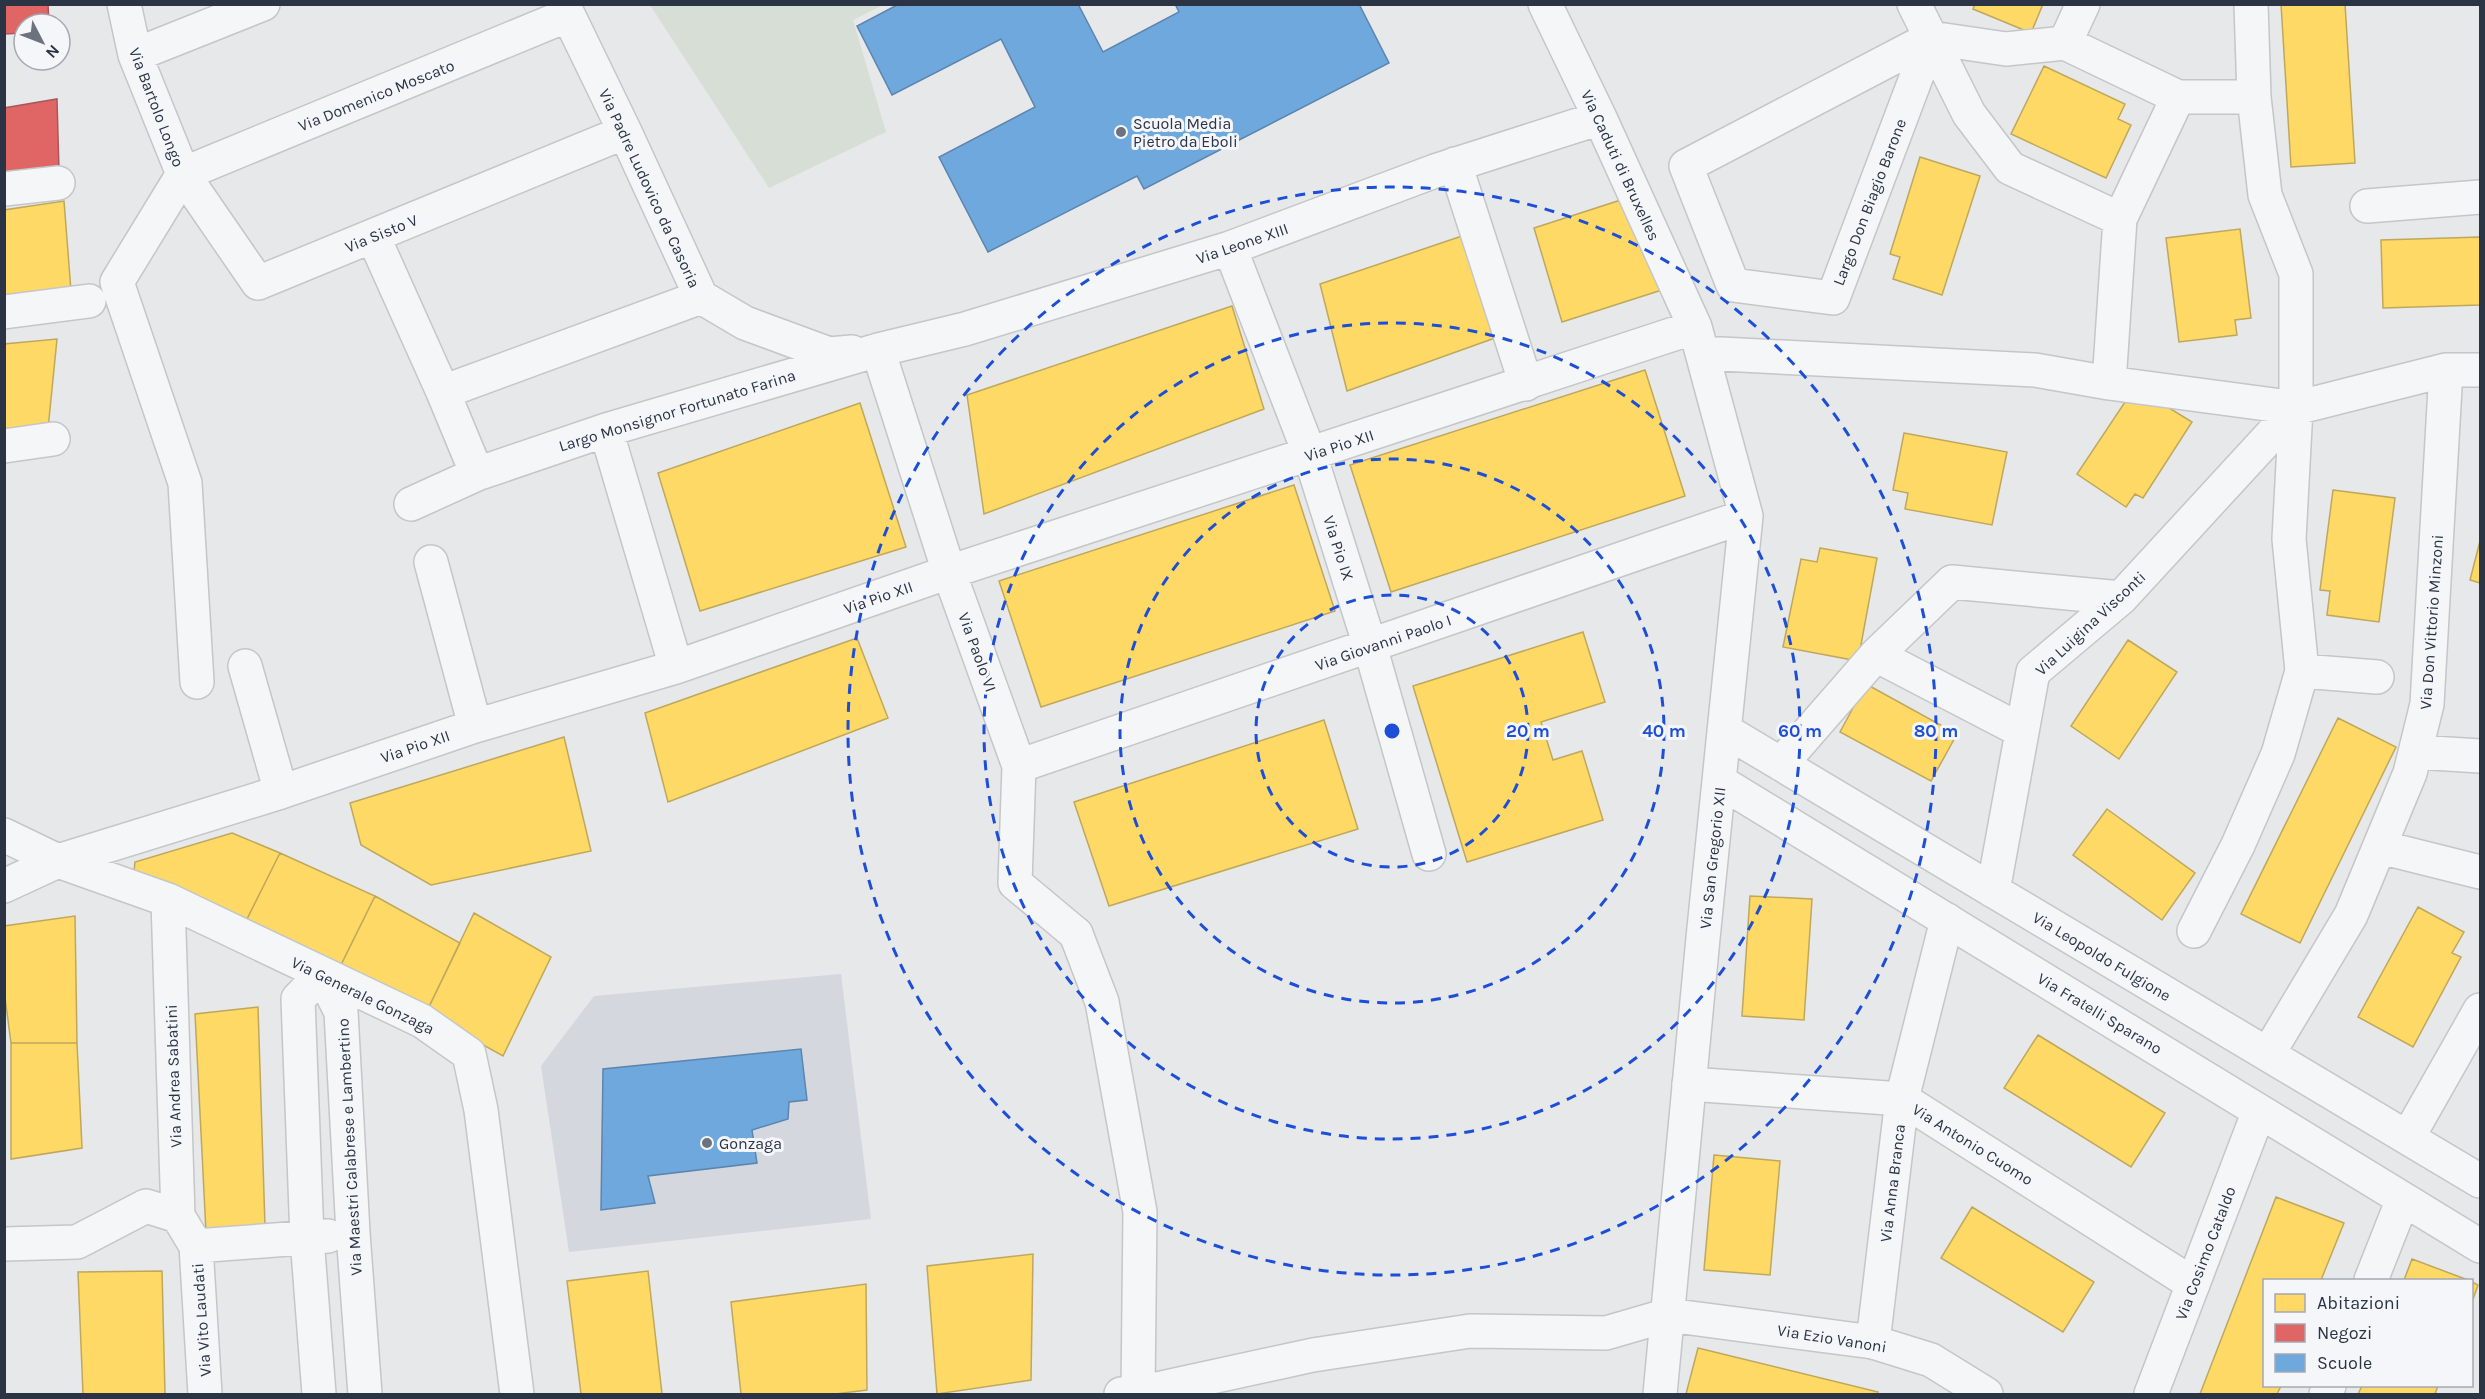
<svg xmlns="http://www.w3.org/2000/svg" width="2485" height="1399" font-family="Karla,sans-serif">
<rect width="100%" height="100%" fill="#e6e8ea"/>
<path fill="#d4d7dd" d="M841,974L871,1219L569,1252L541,1066L594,996Z"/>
<path fill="#d6ded6" d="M650,5H883L853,20L886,132L769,188Z"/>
<path fill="#ffd966" stroke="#bfa85c" stroke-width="1.5" d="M1975,4H2043L2031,33L1973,9Z
M2281,4H2345L2355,163L2291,167Z
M2044,66L2125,104L2118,119L2131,125L2106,178L2011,134Z
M1920,157L1980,176L1942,295L1893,279L1900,257L1890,254Z
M1627,198L1665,289L1562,322L1534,228Z
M64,201L71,291L4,301V210Z
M2240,229L2251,318L2235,320L2237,335L2179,342L2166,238Z
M1462,236L1495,338L1347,391L1320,284Z
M2480,237V305L2383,308L2381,240Z
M1232,306L1264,409L984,514L967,395Z
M57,339L48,429L4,434V344Z
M1645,370L1685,496L1391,592L1350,465Z
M2135,387L2192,422L2143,498L2135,494L2126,507L2077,474Z
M860,403L906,547L700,611L658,473Z
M1904,433L2007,452L1992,525L1905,509L1908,493L1893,490Z
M1294,485L1335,611L1041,707L999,581Z
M2333,490L2395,498L2379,622L2327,615L2330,591L2320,590Z
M2480,541V583L2470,580Z
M1820,548L1877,558L1858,661L1783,647L1801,559L1817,562Z
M1583,632L1605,702L1541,722L1553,760L1582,751L1603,820L1467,862L1413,686Z
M857,638L888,718L668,802L645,713Z
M2128,640L2177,672L2119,759L2071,726Z
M1866,684L1957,734L1931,781L1840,732Z
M2338,718L2396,747L2300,943L2241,914Z
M1324,720L1358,829L1109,906L1074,802Z
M564,737L591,851L431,885L361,845L350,803Z
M2107,809L2195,873L2162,920L2073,855Z
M232,833L280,853L243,927L133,881L135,862Z
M280,853L375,896L337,973L243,927Z
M375,896L460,943L426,1013L337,973Z
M1750,896L1812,899L1804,1020L1742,1016Z
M2418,907L2464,932L2452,953L2461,957L2413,1047L2358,1017Z
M474,913L551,957L503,1056L426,1013Z
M75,916L77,1043H11L4,990V926Z
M258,1007L265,1226L206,1232L195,1014Z
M2038,1035L2165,1113L2131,1167L2004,1088Z
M11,1043H77L82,1148L11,1159Z
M1714,1155L1780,1161L1770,1275L1704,1270Z
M2276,1197L2344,1223L2321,1280H2264V1386H2281L2277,1394H2200Z
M1972,1207L2094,1282L2063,1332L1941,1258Z
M1033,1254L1031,1380L937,1394L927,1266Z
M2412,1259L2468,1280H2404Z
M162,1271L165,1394H83L78,1272Z
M648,1271L662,1394H581L567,1281Z
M2472,1282L2478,1285L2472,1302Z
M866,1284L867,1390L835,1394H741L731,1302Z
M1698,1348L1878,1392L1877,1394H1686Z
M2362,1386H2438L2435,1394H2358Z"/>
<path fill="#e06666" stroke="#aa575c" stroke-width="1.5" d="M4,4H48L49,24H24V33L4,34Z
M57,99L59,171L4,176V108Z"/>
<path fill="#6fa8dc" stroke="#5b85af" stroke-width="1.5" d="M899,4H1078L1103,52L1179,12L1175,4H1359L1389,63L1144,189L1137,176L988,252L939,157L1035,107L1001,39L892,95L857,26Z
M801,1049L807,1100L789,1102L788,1119L752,1130L757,1163L648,1176L655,1203L601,1210L603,1069Z"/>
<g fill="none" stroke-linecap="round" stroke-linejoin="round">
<g stroke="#c4c6c8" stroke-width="36">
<path id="pedestrian" d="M1455,164L1526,384
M1076,934L1102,1002L1140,1212L1138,1393L1313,1355L1470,1331L1606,1333L1668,1315
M1689,1084L1902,1099L2193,1284
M1873,1342L1902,1099L1947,920"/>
</g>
<g stroke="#c4c6c8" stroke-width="36">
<path id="minor" d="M124,4L135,55L183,174L258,283L625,132
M563,4L625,132L701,297L745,323L829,354L852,352
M1545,4L1600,118L1695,327L1746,516L1703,938L1660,1394
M1914,4L1931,38
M2083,4L2065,43L2006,49L1931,38L1969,114L2010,168L2120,219L2109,383
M1931,38L1833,298L1733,285L1686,166Z
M2065,43L2178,97H2254
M135,55L263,4
M183,174L117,282L185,483L197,682
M183,174L568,15
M4,189L58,183
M2367,206L2480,197
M2120,219L2178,97
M373,236L443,392
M1230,248L1310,455L1370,646L1429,854
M701,297L443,392L477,474L606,430L878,350L965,329L1230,248L1435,171L1600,118
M4,312L89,301
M878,350L949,572L1019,766L1015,883L1076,934
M1702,353L2035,370L2109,383L2296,408L2446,370H2480
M606,430L676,667
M4,446L53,439
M411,504L477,474
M431,562L475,726
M1876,655L2022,731
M245,666L281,792
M2302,671L2377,677
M1724,730L2480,1181
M2416,752L2480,756
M1781,764L1876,655L1952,582L2121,598
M1019,766L1746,516
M1719,781L2480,1246
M4,835L58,861L168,900L422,1021L469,1054L481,1110L517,1394
M2380,847L2480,872
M4,886L58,861L281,792L475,726L676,667L949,572L1695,327
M1993,891L2033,672L2121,598L2296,408
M168,900L178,1216L196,1246L205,1394
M2194,931L2238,845L2278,754L2302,671L2289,539L2296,408V274L2265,195L2254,97L2251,4
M2268,1054L2351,915L2410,773L2427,704L2446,370
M2408,1137L2480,1010
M4,1244L77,1242L146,1206L178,1216
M196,1246L328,1236
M2371,1280L2403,1199
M1668,1315L1873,1342L1931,1360L1986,1394
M319,1394L307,1238L298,999L322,974L341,1012L353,1233L365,1394
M1121,1394L1138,1393
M2151,1394L2259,1111
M2326,1394L2329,1386"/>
</g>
<use href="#pedestrian" stroke="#f5f6f7" stroke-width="33"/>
<use href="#minor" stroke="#f5f6f7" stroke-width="33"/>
</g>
<g fill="none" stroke="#1d4ed8" stroke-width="3" stroke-dasharray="10 8">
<circle cx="1392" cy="731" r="136"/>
<circle cx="1392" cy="731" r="272"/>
<circle cx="1392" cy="731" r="408"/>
<circle cx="1392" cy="731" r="544"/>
</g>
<g fill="#6c737f" stroke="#f4f6f9" stroke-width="2">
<circle cx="1121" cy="132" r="6"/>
<circle cx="707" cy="1143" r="6"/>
</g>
<g text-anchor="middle" stroke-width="6" stroke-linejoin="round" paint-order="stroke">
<g font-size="16" fill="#2b3445" stroke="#f4f6f9">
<text transform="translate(376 95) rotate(-22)" y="6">Via Domenico Moscato</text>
<text transform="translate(157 107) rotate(69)" y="6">Via Bartolo Longo</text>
<text transform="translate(1621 165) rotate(65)" y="6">Via Caduti di Bruxelles</text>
<text transform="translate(650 188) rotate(65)" y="6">Via Padre Ludovico da Casoria</text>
<text transform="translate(1869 202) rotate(-69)" y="6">Largo Don Biagio Barone</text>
<text transform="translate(381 233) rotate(-22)" y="6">Via Sisto V</text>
<text transform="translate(1242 243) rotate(-19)" y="6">Via Leone XIII</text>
<text transform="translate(677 410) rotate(-17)" y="6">Largo Monsignor Fortunato Farina</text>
<text transform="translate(1339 445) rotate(-18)" y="6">Via Pio XII</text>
<text transform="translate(1339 548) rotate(72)" y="6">Via Pio IX</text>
<text transform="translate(878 597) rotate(-19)" y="6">Via Pio XII</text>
<text transform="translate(2431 622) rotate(-86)" y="6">Via Don Vittorio Minzoni</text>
<text transform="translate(2090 623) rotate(-43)" y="6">Via Luigina Visconti</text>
<text transform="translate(1383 642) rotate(-19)" y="6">Via Giovanni Paolo I</text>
<text transform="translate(978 652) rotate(70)" y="6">Via Paolo VI</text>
<text transform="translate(415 746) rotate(-19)" y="6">Via Pio XII</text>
<text transform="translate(1712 858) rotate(-84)" y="6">Via San Gregorio XII</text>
<text transform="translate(2102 956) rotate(31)" y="6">Via Leopoldo Fulgione</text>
<text transform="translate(363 995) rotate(26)" y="6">Via Generale Gonzaga</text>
<text transform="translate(2100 1013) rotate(31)" y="6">Via Fratelli Sparano</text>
<text transform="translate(173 1076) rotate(-92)" y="6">Via Andrea Sabatini</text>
<text transform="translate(1973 1144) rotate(32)" y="6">Via Antonio Cuomo</text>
<text transform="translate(349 1147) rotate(-93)" y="6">Via Maestri Calabrese e Lambertino</text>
<text transform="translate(1892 1183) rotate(-83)" y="6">Via Anna Branca</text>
<text transform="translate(2205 1253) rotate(-69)" y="6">Via Cosimo Cataldo</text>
<text transform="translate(201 1320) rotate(-94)" y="6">Via Vito Laudati</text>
<text transform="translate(1832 1338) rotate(9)" y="6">Via Ezio Vanoni</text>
</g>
<g font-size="16" fill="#2b3445" stroke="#f4f6f9" text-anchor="start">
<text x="1133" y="129">Scuola Media<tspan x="1133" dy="18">Pietro da Eboli</tspan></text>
<text x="719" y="1149">Gonzaga</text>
</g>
</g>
<circle cx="1392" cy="731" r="9" fill="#1d4ed8" stroke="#f4f6f9" stroke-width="3"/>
<g font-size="18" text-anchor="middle" font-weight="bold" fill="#1d4ed8" stroke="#f4f6f9" stroke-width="6" stroke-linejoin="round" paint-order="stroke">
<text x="1528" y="737">20 m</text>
<text x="1664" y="737">40 m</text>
<text x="1800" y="737">60 m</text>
<text x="1936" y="737">80 m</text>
</g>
<rect width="2485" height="1399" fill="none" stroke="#2b3445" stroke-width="12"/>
<rect x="2263" y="1279" width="210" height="108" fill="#f4f6f9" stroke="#a4a8b1" stroke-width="1.5"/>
<rect x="2275" y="1294" width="30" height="18" fill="#ffd966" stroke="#a4a8b1" stroke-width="1.5"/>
<text x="2317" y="1309" font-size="18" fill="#2b3445">Abitazioni</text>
<rect x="2275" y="1324" width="30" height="18" fill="#e06666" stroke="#a4a8b1" stroke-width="1.5"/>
<text x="2317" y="1339" font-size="18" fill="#2b3445">Negozi</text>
<rect x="2275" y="1354" width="30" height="18" fill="#6fa8dc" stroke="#a4a8b1" stroke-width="1.5"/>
<text x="2317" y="1369" font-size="18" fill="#2b3445">Scuole</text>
<g transform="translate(42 42) rotate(132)"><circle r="28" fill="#f4f6f9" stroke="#a4a8b1" stroke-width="1.5"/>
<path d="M0-4.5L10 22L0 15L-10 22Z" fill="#6c737f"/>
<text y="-9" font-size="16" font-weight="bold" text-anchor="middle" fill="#2b3445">N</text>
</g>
</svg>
